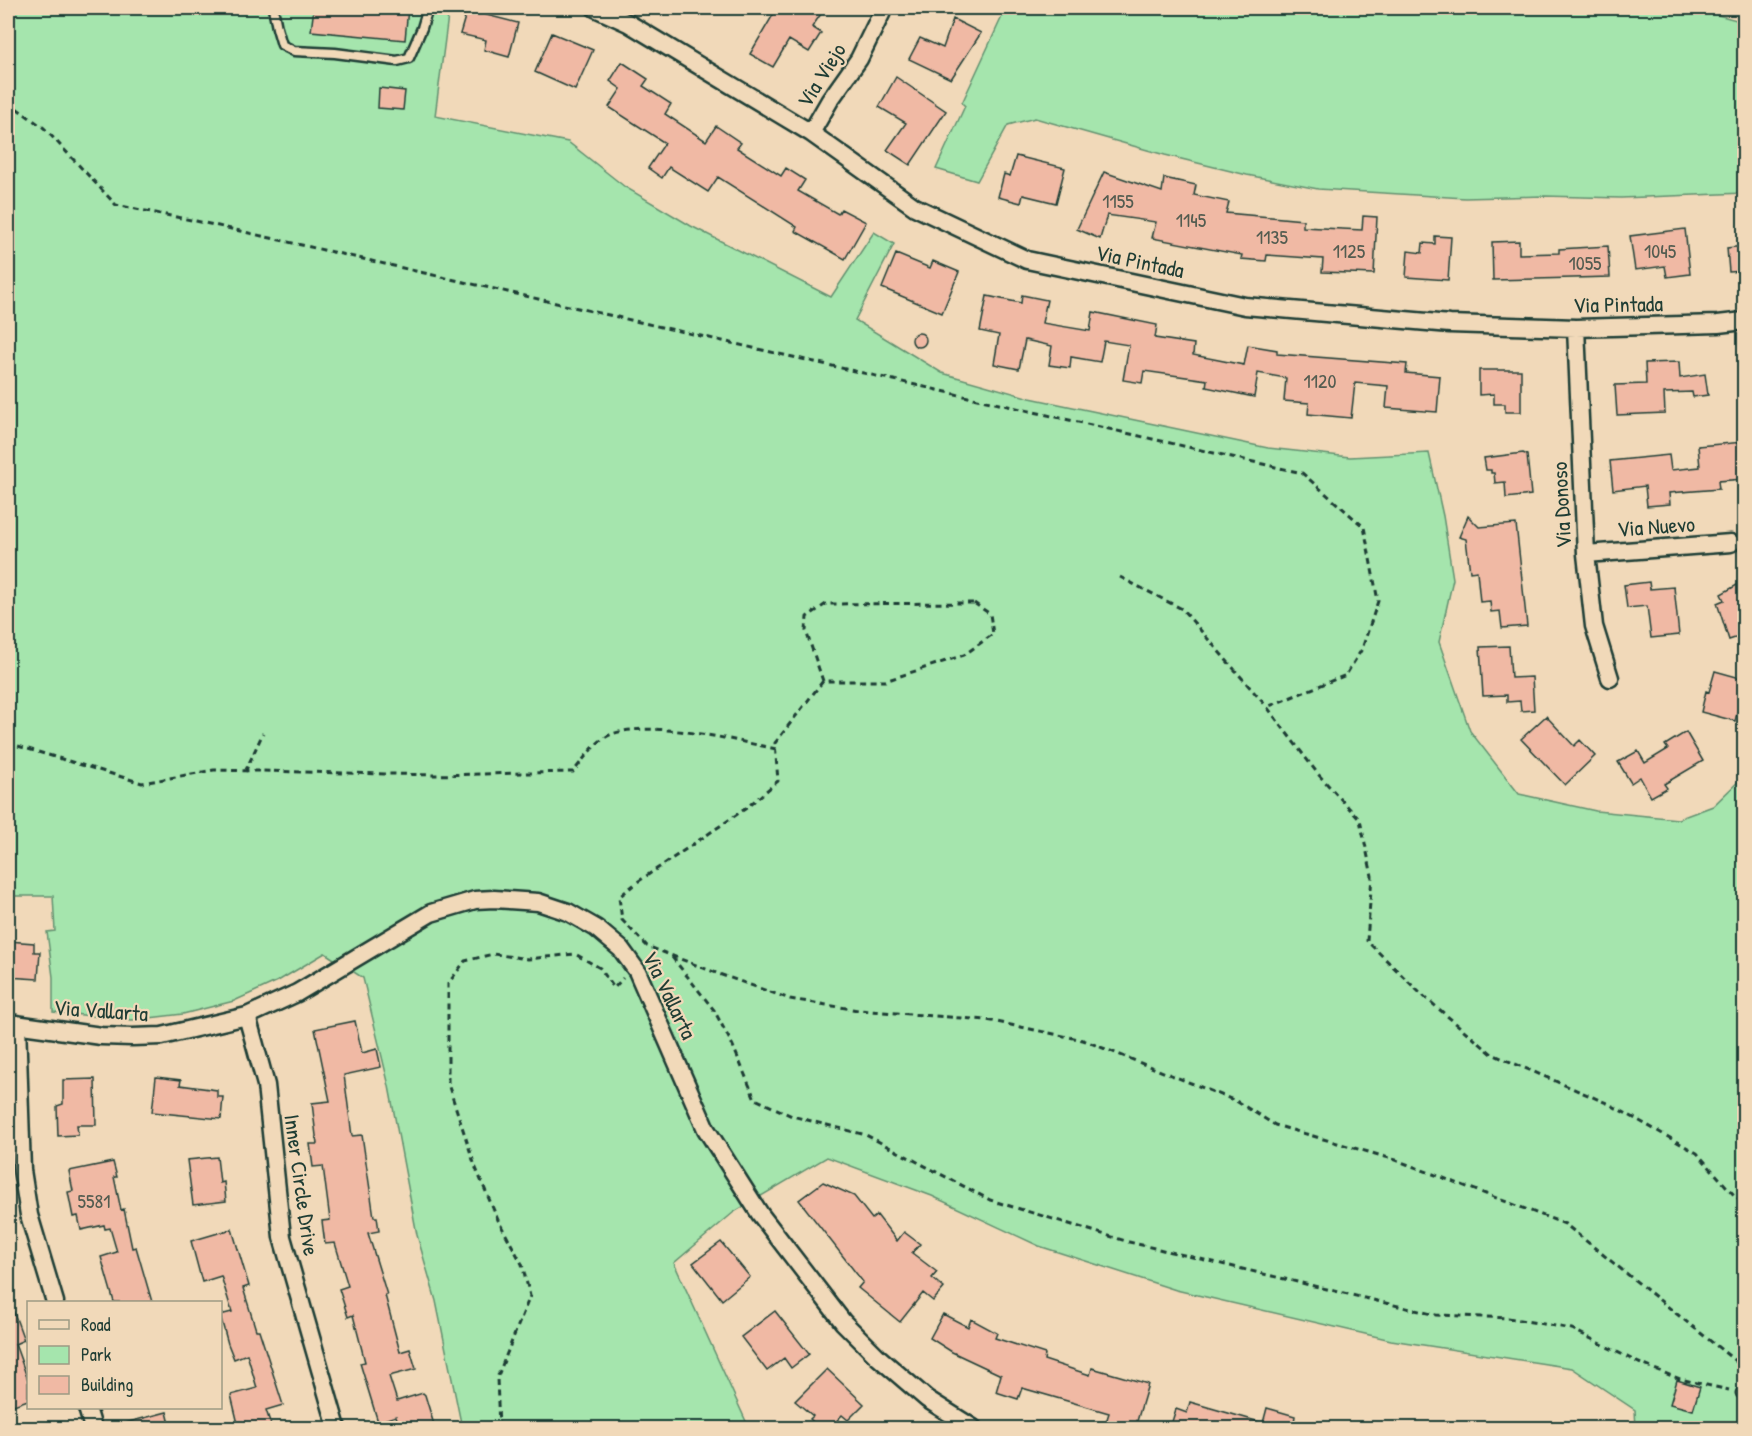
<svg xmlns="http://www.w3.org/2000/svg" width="1752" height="1436" font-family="'Patrick Hand',sans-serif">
<rect width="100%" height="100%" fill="#f1d9b9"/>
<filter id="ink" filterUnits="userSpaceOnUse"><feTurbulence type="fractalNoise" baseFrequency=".0167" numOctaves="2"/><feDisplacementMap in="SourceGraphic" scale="12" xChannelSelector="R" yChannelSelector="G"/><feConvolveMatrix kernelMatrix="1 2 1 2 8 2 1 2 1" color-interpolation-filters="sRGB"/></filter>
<g filter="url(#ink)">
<path fill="#a5e5ad" stroke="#629170" stroke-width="1.5" d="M8,8H449L435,116L568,142L625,187L691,226L831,297L874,232L894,244L855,320L942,373L1030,398L1268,448L1350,457L1429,453L1443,516L1453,579L1439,642L1470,731L1519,794L1596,811L1678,819L1713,806L1744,776V1428H1636L1635,1410L1572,1368L1391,1340L1176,1290L1039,1246L932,1196L827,1157L734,1212L674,1263L749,1428H462L436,1301L417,1235L389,1086L363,978L325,953L278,981L234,1001L183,1014L132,1020L53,1012V977L47,932L55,931L53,896H8Z
M1006,8H1656L1703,11L1744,22V193L1621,198L1544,196L1465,198L1318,189L1247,175L1165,155L1035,118L1008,125L977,181L936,169L965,106L962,103Z"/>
<path fill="#f0b9a4" stroke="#1f3d34" stroke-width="1.5" d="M314,8H408L405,40L311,31Z
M777,8H825L812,27L821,33L809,52L789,40L773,67L750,54Z
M467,10L518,23L509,57L484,50L486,40L460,34Z
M953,19L981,33L951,79L909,59L920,38L943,48Z
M552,33L593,50L575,90L535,72Z
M622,62L648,79L643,86L671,104L665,114L706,141L716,126L741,143L737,148L781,176L786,168L805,180L798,191L838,214L841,209L866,222L845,259L795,231L797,227L718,177L708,192L669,167L662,178L648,168L665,143L609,107L621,89L610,81Z
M896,77L946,111L910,165L887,150L906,123L879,107Z
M379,88L405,91L403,110L378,108Z
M1016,156L1065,168L1056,203L1023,195L1021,203L998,197L1004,174L1010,176Z
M1104,172L1162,192L1164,178L1196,185L1194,195L1229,202L1226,213L1303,220V227L1362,230L1363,216L1377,217L1374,274L1322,272L1323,259L1267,255L1266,261L1241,259L1242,255L1152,238L1156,222L1107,215L1100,239L1077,229Z
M1685,229L1690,274L1667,277L1665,266L1635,270L1630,236Z
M1435,236L1451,237L1448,280L1406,277L1408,251L1422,253L1423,243L1435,244Z
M1519,241V254L1559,253V249L1608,246L1610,277L1493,280L1492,242Z
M1744,246V271L1729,272L1727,248Z
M896,254L930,268L933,261L959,272L942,313L882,288Z
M1022,295L1047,300L1042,323L1090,331L1093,312L1157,325L1155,338L1194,344L1193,355L1244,365L1248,345L1277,350V354L1407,364L1406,373L1440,376L1437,412L1386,408L1388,386L1355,383L1351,418L1308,414L1309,403L1284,401L1286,378L1258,373L1254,397L1206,387L1207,380L1144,371L1142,383L1123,380L1129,345L1104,341L1100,362L1071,357L1070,368L1049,365L1052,346L1025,340L1019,369L994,364L999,335L980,331L987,296L1021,303Z
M912 340a7 7 0 1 1 14 0a7 7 0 1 1-14 0Z
M1679,362L1680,378L1705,374L1708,395L1693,397L1692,392L1664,393L1665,413L1617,415L1615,385L1646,384L1645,363Z
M1479,370H1521V412H1505V404H1494V394L1479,395Z
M1744,442V479L1718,481L1719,489L1669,493L1670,504L1647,506L1645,486L1613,490L1610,461L1669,455L1671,470L1700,467L1698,446Z
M1523,453L1527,455L1531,495L1506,498L1505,482L1495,483L1494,473H1491V470H1486L1484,458Z
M1468,516L1479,527L1516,524L1527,626L1502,628L1500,611L1491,612L1490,601L1480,602L1477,571L1470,572L1466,539L1459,537Z
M1744,581V635L1729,640L1717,603L1724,600L1721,594Z
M1649,582L1650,589L1674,587L1679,635L1651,638L1647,606L1627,608L1624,585Z
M1509,646L1511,678L1532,677L1534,710L1521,711L1520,701L1507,702V695L1483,696L1480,647Z
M1715,671L1744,679V704L1740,703L1735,721L1701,712L1706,691L1709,692Z
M1546,716L1574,746L1580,740L1595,756L1565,785L1521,739Z
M1686,732L1703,761L1664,784L1667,788L1651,797L1640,777L1631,783L1618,762L1638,751L1645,763L1668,749L1665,745Z
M8,941L34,943V952H40L38,979L8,977Z
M355,1021L362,1053L377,1049L381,1067L344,1075L352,1136L362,1135L374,1217H377L379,1231L368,1233L387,1295H385L400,1352L410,1349L416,1369L389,1376L397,1401L423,1393L425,1395L435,1428H400L396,1416L378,1422L360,1363L365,1362L353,1315L348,1317L339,1289L348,1286L335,1243L325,1244L322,1221L330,1220L323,1166L313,1167L310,1144H317L312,1103L330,1101L315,1029Z
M156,1077L181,1080L180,1085L217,1090V1097H223L221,1119L152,1112Z
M95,1079L96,1125H77L78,1135L58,1136L57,1106L63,1104V1080Z
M217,1157L220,1183L224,1182L226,1201L193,1205L187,1160Z
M113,1162L117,1177H114L121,1210L124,1209L132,1248L136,1247L152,1302H114L101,1257L117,1252L110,1228L105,1229L104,1225L81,1230L78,1216L73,1217L68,1192L73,1191L69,1171Z
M823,1182L854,1196L872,1219L877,1215L897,1241L904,1232L920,1244L912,1253L937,1272L932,1278L944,1288L933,1301L923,1293L900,1322L858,1288L863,1282L799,1200Z
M232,1229L249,1286L243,1288L256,1330H259L283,1405L266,1410L272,1428H239L231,1395L257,1388L247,1354L234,1359L228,1344L220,1315L232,1312L221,1276L202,1282L191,1241Z
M721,1242L750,1277L722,1300L693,1263Z
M9,1299L24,1340L15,1344L28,1380V1400L8,1407V1300Z
M775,1311L809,1354L791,1368L784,1358L767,1371L741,1337Z
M943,1314L968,1327L971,1319L997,1333L995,1338L1045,1354L1044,1360L1090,1375L1092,1368L1148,1384L1135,1428H1104L1109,1413L1022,1388L1018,1399L996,1392L1001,1375L952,1352L930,1338Z
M827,1369L864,1404L848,1420L842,1415L830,1428H820L810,1419L813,1416L795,1401Z
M1677,1380L1700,1387L1693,1410L1670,1404Z
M1190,1402L1263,1423L1267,1408L1295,1416L1293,1428H1170L1176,1409L1187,1413Z
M167,1412L171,1428H122L121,1424Z"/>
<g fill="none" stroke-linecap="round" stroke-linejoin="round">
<g stroke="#1f3d34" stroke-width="13">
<path id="lane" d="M273,8L277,28L282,45L294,51L335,53L397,61L409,58L422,28L428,8
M1741,1393L1744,1395"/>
</g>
<g stroke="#1f3d34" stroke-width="21">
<path id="street" d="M595,8L628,23L811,133L915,207L1027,260L1245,306L1450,324L1576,328L1718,324L1744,321
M811,133L830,100L859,59L884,8
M1576,328L1586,554L1594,626L1610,678
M1586,554L1731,543
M247,1016L266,1085L282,1237L337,1428
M8,1023L101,1036L132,1037L162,1036L247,1016L297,993L431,913L475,900L494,899L538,902L568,912L596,928L621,949L637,971L706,1129L760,1214L843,1322L878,1357L927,1399L973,1428
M17,1024L22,1170L29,1215L55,1302
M87,1408L93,1428"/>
</g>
<path stroke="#1f3d34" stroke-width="3" stroke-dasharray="6 4.5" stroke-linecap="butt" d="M8,102L44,128L116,205L196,221L1302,473L1364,527L1378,601L1362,649L1346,675L1267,707L1318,774L1360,820L1372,876L1367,941L1420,993L1492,1054L1609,1104L1697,1153L1734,1195L1744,1202
M1120,577L1182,609L1267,707
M974,603L990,614L993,634L964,655L885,681H823L806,631L807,617L826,604Z
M823,681L775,743L778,781L745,809L636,883L619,897L622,920L647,946L719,974L790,999L858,1010L987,1020L1083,1040L1236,1101L1275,1125L1396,1160L1565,1224L1744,1368
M8,743L142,783L214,770L434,775L573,772C584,759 596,740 612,734C652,720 734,740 776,749
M245,772L263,733
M672,957L714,1010L733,1046L755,1099L792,1116L866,1135L990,1200L1129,1242L1436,1315L1508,1318L1572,1329L1639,1363L1680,1379L1729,1390
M1740,1382L1744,1373
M499,1428L497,1378L530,1296L522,1264L498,1220L475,1166L448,1084V984L465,961L493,954L528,959L575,954L600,968L614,988L623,978"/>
<use href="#lane" stroke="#f1d9b9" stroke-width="8"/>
<use href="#street" stroke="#f1d9b9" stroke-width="16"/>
</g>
</g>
<g text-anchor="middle" stroke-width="4.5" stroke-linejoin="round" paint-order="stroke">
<g font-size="20" fill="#535c50">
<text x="1118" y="208">1155</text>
<text x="1191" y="227">1145</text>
<text x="1272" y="244">1135</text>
<text x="1349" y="258">1125</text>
<text x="1660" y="258">1045</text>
<text x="1585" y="270">1055</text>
<text x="1320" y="388">1120</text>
<text x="94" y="1208">5581</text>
</g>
<g font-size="22" fill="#1f3d34" stroke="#f1d9b9">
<text transform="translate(821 75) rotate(-58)" y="8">Via Viejo</text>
<text transform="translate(1140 261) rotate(12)" y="8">Via Pintada</text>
<text transform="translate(1618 304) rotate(-1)" y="8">Via Pintada</text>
<text transform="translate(1561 505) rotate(-93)" y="8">Via Donoso</text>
<text transform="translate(1656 526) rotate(-4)" y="8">Via Nuevo</text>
<text transform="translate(670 995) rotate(64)" y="8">Via Vallarta</text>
<text transform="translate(101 1010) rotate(4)" y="8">Via Vallarta</text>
<text transform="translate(302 1185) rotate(82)" y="8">Inner Circle Drive</text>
</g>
</g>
<rect width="1752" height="1436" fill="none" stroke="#f1d9b9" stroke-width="30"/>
<rect x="15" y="15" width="1722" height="1406" fill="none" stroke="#1f3d34" stroke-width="2" filter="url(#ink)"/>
<rect x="27" y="1301" width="195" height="108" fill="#f1d9b9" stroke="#9d9b84" stroke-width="1.5"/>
<rect x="39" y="1320" width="30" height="9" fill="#f1d9b9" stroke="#9d9b84" stroke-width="1.5"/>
<text x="81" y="1331" font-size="18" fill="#1f3d34">Road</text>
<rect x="39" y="1346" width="30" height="18" fill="#a5e5ad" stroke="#9d9b84" stroke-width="1.5"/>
<text x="81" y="1361" font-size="18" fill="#1f3d34">Park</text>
<rect x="39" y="1376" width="30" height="18" fill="#f0b9a4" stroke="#9d9b84" stroke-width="1.5"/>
<text x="81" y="1391" font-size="18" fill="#1f3d34">Building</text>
</svg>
